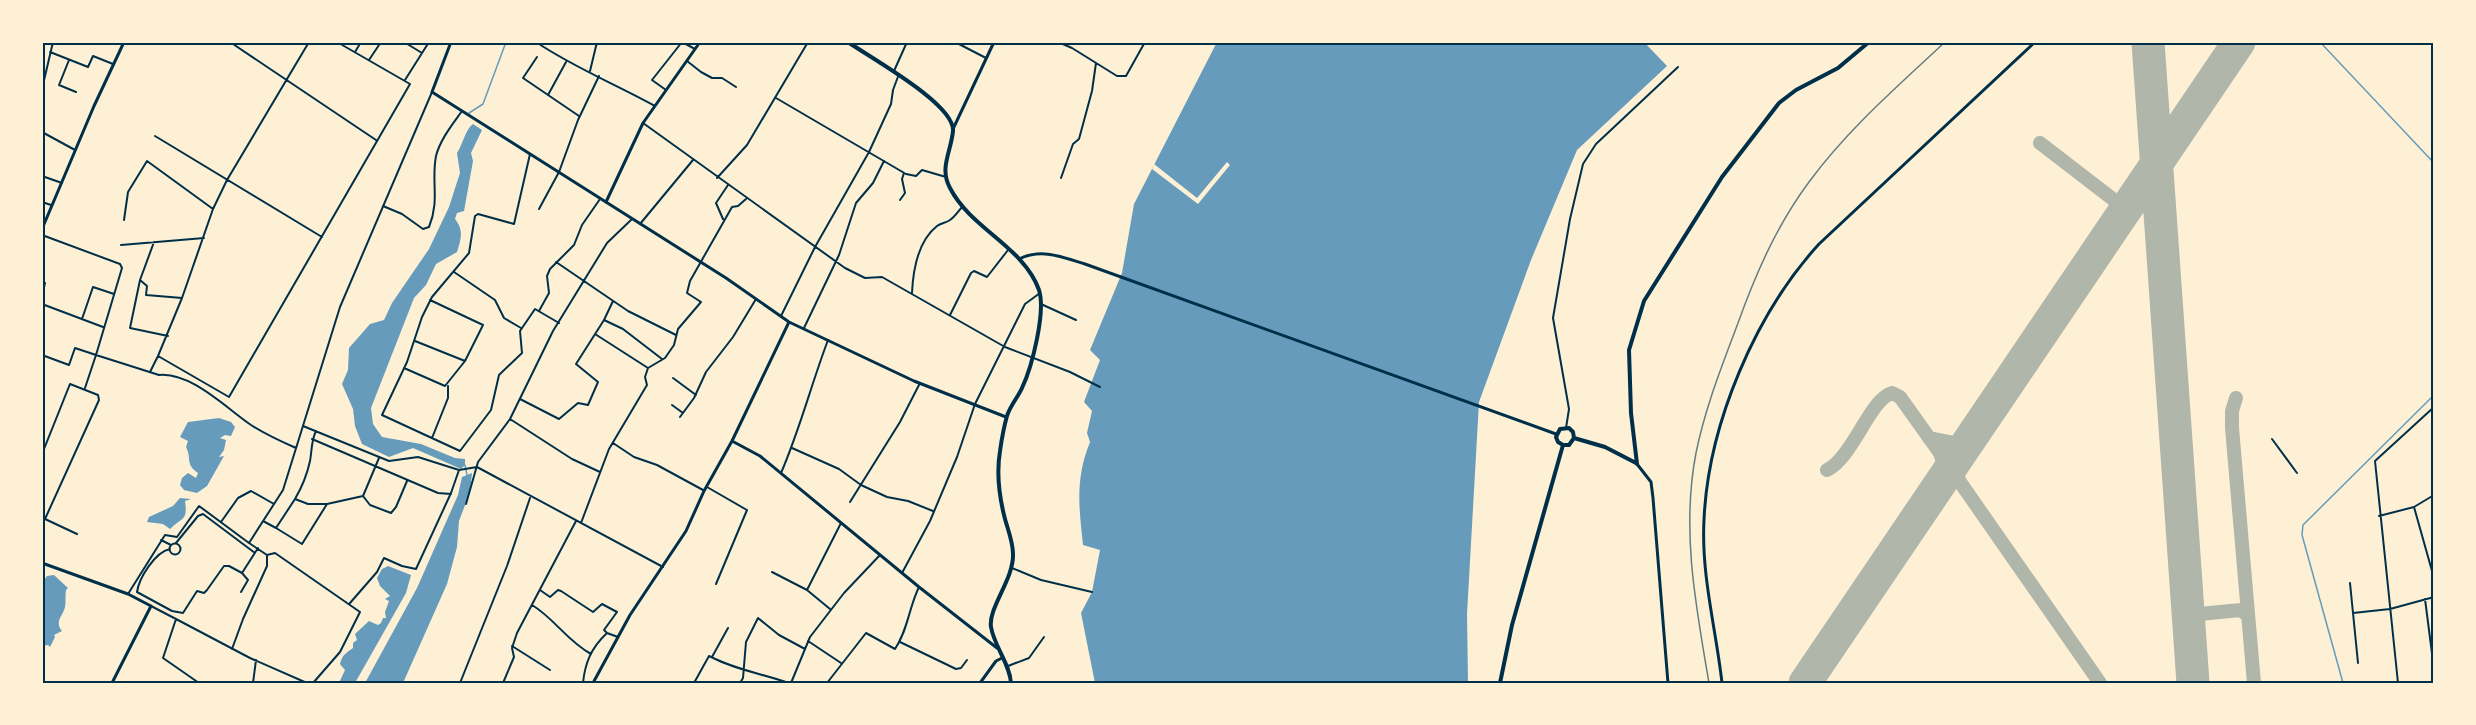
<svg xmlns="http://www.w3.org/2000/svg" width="2476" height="725" font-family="Figtree,sans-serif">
<rect width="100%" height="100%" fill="#fdf0d5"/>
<path fill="#669bbc" d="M1217,42H1644L1667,66L1577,150L1531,260L1479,402L1467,614L1468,683H1095L1081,613L1092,592L1100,550L1083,545C1079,507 1075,479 1090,442L1087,433L1092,411L1084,402L1100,360L1090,350L1122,273L1134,204Z
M473,124L482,130L471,153L473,161L464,211L457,213L455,219C464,230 461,239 457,252L436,264L426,285L414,298L371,408L373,424L382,437L421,444L455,458L465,459V465L461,469L413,448L389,457L362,444L355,426L353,409L342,384L348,370L349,348L370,324L384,320L392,303L429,249L449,207L460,173L457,153C463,144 465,130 473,124Z
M219,418L231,422L235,427L231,436L225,435L220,438L226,440L224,450L219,457L224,456L207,486L197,493L184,490L180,485L182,478L188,473L196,478L198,473C185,464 192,459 186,447L188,441L180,437L188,422Z
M472,473L470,492L459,521L457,547L447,584L403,683H365L417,588L458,495L462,477Z
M180,498L191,499L185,501C188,521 182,517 170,529L163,524L147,522L149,517L173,506Z
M388,566L411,575L406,593L355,683H339L345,670L340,664C342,655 346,653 353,648V643L357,640L355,634L369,621L378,625L381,623L383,618H386L385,612L389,601L385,599L390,596L380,586L377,578L382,569Z
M54,575L68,588L66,590C65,596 66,601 65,607C63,616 54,621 62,631L54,635L55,637L50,647L48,645L42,646V583L47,576Z"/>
<path fill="#fdf0d5" d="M1227,162L1230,165L1198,204L1152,169L1154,164L1197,198Z"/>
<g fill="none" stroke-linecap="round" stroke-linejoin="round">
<path stroke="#669bbc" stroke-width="1.5" d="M2320,42L2434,163
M469,113L483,104L506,42
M465,465L467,475
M2343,683L2302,535L2303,525L2434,395"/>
<path stroke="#b1b6ab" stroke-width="14" d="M2040,143L2114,200L2119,207V219
M2114,200L2123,201L2135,196
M2236,398L2232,411V428L2254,683
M1929,438L1965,445
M1956,458L1954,468L1960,482
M1827,470C1853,457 1870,399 1892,393L1900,397L1940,453L1944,464L1941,480
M1941,480L1950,475L1960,482L2100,683
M2189,622L2193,616L2199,614L2241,610L2248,616"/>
<path stroke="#b1b6ab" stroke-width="33" d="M2148,42L2193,683
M1805,683L2239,42"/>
<path stroke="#003049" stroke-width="2" d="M230,42L376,140
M309,42L227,180L213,209L182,298L158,356L229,397L410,84L337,42
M404,42L422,53
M536,42C573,67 615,84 655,106
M955,42L986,58
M1058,42L1072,48L1117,76H1126L1145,42
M50,52L88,67L93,56L113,64
M355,52L361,42
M537,57L523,78L579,116
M69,60L59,85L76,92
M369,60L381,42
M687,61L701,72L712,78H722L736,87
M590,71L597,42
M894,71L907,42
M405,80L429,42
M42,89L53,42
M666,90L652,80L682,42L695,49
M548,95L566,62
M776,98L906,174L916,176L922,170L946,177
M643,123L845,268L865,278L882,277L1005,347L1070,372L1100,387
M42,132L75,150
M155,136L322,237
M530,154L514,224L478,214L475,216L469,253L432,297L422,317L407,362L382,415L460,451L491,410L499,375L522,353L520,331L535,309L559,323
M42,176L62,183
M717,178L747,145L808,42
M1061,178L1073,144L1079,139L1092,91L1096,63
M900,200L905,193L902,179L904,173
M42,202L51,205
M383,206L402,214L423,229L429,227C440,200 431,182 436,156C440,140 452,125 462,111
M539,209L559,172L578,120L599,76
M723,219L716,203L728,185
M124,220L128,192L147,161L213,209
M640,224L693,160
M42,235L120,264L122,268L96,355L159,375C191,372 226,408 251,425C265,434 280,441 296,448
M154,242L140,280L147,286L146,295L182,298
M121,245L204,238
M556,262L628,311L676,335
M454,272L495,300L504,318L521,328
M140,280L130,328L168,336
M912,293C913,271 918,241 937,226C941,223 946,223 950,220C955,217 959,210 963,206
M42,296L45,283
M613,301L604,320L623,329L662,359
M42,304L103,327
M1041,304L1076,320
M539,311L549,293L547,276L550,269L574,245L582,225L600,199
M950,315L971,273L974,271L987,277L1008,250
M781,316L815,247L869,152L891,104L893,90L899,74
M42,317V321
M82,319L93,287L114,294
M804,328L839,255L856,203L873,183L884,161
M595,334L648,368
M415,341L465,361L483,325L430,300
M42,355L69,365L75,348L96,355L85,388
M404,368L445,386L465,361
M150,372L158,356
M673,378L696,395
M520,399L559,419L578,403L588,405L598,382L576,364L604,320
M672,405L683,413
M680,417L694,398L706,372L733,337L756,299
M510,419L572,459L600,472
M303,426L389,461L418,457L459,470L477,467L663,567
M1566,428L1569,409L1553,318L1570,219L1583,164L1596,144L1678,67
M432,438L448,398V386
M312,439L438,493L451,494
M2272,439L2297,473
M613,443L634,457L657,465L703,490
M792,448L839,469L861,485L887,497L908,501L933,511
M42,454L70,384L98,395L99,400L45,519L42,518
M781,473C800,429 811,385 828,340
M707,487L747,510L716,584
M363,496L370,505L391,513L396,507L407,481
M295,499C302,487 307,475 310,461C312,451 311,441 316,431
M850,502L900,422L920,383
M327,504L363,496L379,458
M466,504L478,462L510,419L553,331L607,243L632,219
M2414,507L2434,578
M2379,516L2414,507L2434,495
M45,519L77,534
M263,521L276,528L295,499L308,504H327L302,544L276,528
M221,522L238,498L251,491L274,504
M581,523L609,449L647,385L645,377L648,368L665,358L674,345L678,329L701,302L687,293L690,281L732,207L738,206L746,199
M161,540L171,545
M176,543L198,516L203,514L255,553
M249,543L267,555L275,553L360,612L340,652L313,683
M169.5 549a5.5 5.5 0 1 1 11 0a5.5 5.5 0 1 1-11 0Z
M170,549C155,552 139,578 137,592L172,611L183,613L197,591L204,593L207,590L224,566H229L242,573
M1012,568L1041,580L1092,592
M772,572L807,590L830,609
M902,573L930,521L957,457L975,404L1025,304L1040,293
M2350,583L2358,663
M540,590L550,597L558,590L561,591L593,612L602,604L617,612L604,630L607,633
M807,590L841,523
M241,592L248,580L242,573L258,548
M128,594L165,535L177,537L199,506L249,543L283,490L340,307L432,92
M2425,599L2434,669
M350,603L377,572L384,558L402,566L416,569L451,493L459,470
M532,605C554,618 567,641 591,654
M151,606L176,619L163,658L199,683
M2353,613L2390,609L2434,597
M176,619L250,658L307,683
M808,641L841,663
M900,642L956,669L961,668L967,660
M512,646L550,670
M232,649L243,619L267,566V555
M712,657L728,628
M1008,666L1029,658L1044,637
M253,683L256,660
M460,683L507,566L530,498
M503,683L514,657L512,648L517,633L576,521
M583,683C585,663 591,648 607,633L618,637
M694,683L709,656C736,670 760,673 789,683
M740,683L743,678L746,642L758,618L779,635L805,649
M791,683L810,637L844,593L880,555
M827,683L866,633L895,649C908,630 909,607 919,587
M2398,683L2375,461L2434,407"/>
<path stroke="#003049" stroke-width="3" d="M606,202L643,123L700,42
M1019,259C1042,248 1062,257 1085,264L1556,434
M1637,464L1651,482L1653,498L1668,683
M980,683L996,661L1002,658
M1722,683C1716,629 1701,575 1704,520C1708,425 1755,314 1819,244L2035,42"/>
<path stroke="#003049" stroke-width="3" d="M451,42L432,92L726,278L789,322L914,381L1006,417
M953,129L994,42
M42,229L94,106L124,42
M732,441L760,456L919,587L997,648
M42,563L128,594L151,606L112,683
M593,683L630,615L686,531L704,491L732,441L789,322"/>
<path stroke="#003049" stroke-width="4" d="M848,42C869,57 955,104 953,131C951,152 939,168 950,188C971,229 1024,247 1039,290C1046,312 1032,367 1022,388C1018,397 1010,406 1007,416C1005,423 1001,444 1000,451C996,475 999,496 1005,519C1008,530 1013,542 1013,554C1014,579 988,608 991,627C994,646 1010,664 1011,683"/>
<path stroke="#003049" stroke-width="4" d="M1574,438L1605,447L1636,463
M1563,445L1558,442L1556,437L1560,429L1569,428L1573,432L1574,438
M1563,445H1569L1574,438
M1637,464L1631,413L1629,350L1644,301L1722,177L1779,103L1796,90L1838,68L1869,42
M1500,683L1512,625L1563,445"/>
<path stroke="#657d81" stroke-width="1.5" d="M1709,683C1696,607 1681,530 1696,453C1705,408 1722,366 1738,323C1756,273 1777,225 1809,182C1848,129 1898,86 1945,42"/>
</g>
<rect width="2476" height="725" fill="none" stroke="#fdf0d5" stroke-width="87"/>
<rect x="44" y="44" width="2388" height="638" fill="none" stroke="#003049" stroke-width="2"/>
</svg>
